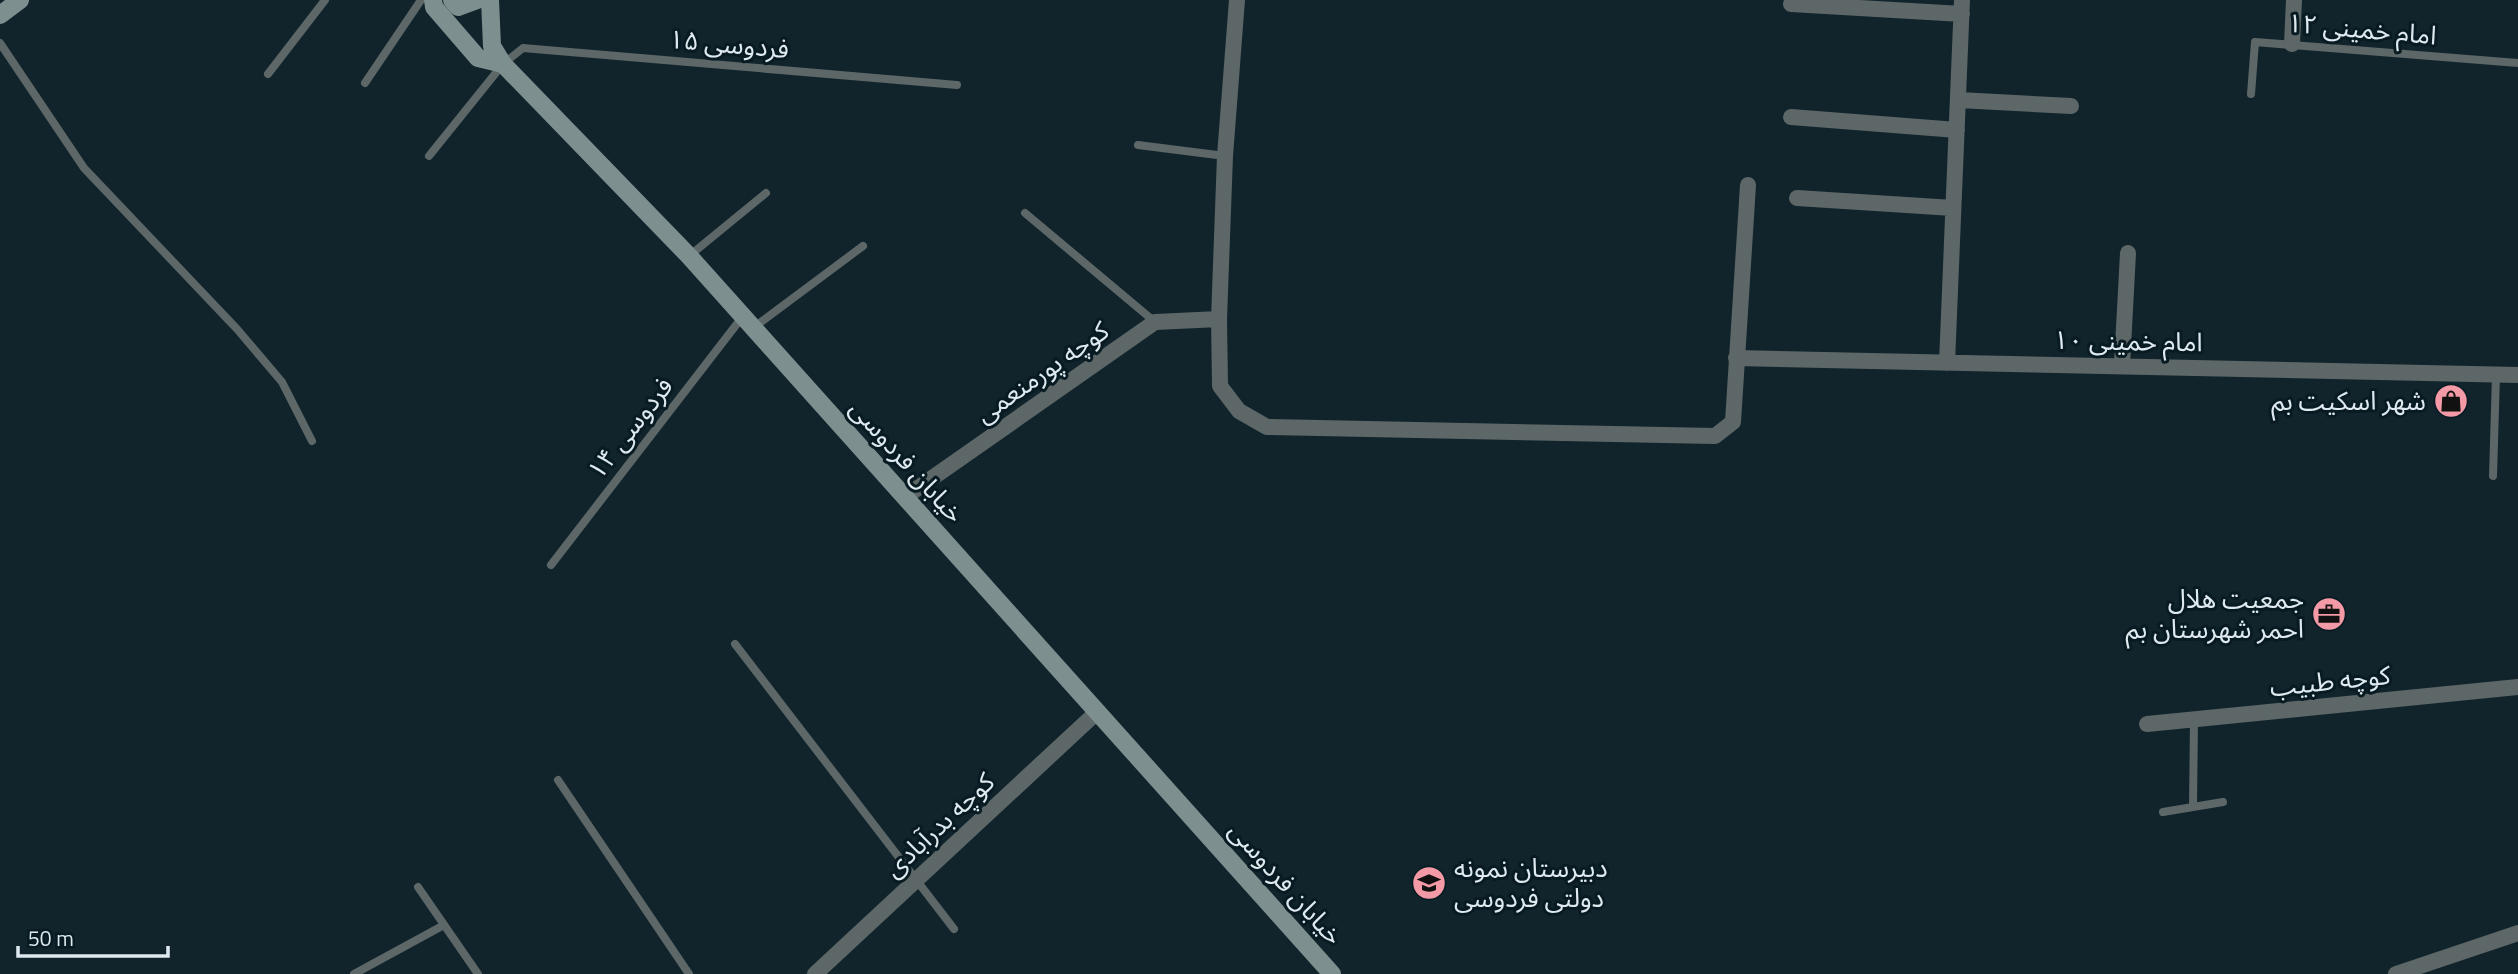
<svg xmlns="http://www.w3.org/2000/svg" width="2518" height="974" font-family="'Titillium Web','Noto Sans Arabic',sans-serif">
<rect width="100%" height="100%" fill="#11242c"/>
<g fill="none" stroke-linecap="round" stroke-linejoin="round">
<path stroke="#5d6767" stroke-width="8" d="M0,43L84,168L237,329L282,382L312,441
M268,74L325,0
M365,83L421,0
M2251,94L2255,42L2518,63
M1138,145L1225,156
M429,156L503,64L523,48L957,85
M1025,213L1155,322
M689,256L766,193
M753,328L863,246
M2493,476L2496,375
M551,565L743,316
M735,644L954,929
M558,780L689,974
M2193,807L2194,719
M2163,812L2223,802
M418,887L478,974
M354,974L444,925"/>
<path stroke="#5d6767" stroke-width="16" d="M1237,0L1225,156L1219,319L1220,386L1239,411L1267,427L1715,436L1733,422L1748,185
M1791,4L1962,14
M2292,44L2294,0
M1959,100L2071,106
M1791,117L1957,130
M1797,198L1953,208
M1736,358L2518,375
M1947,363L1962,0
M2122,365L2128,253
M905,497L1155,322L1219,319
M2147,724L2518,687
M815,974L1097,712
M2396,974L2518,933"/>
<path stroke="#7e8f8f" stroke-width="18" d="M433,0L434,7L478,58L503,64L689,256L1332,974
M452,0L458,7L477,0
M490,0L492,46L503,64
M0,15L20,0"/>
</g>
<defs>
<g id="shop-disc" transform="scale(1.75)"><circle r="9.5" fill="#f49aa6" stroke="#081b22"/><path d="M-5-2.5h2.3a2.7 3.5 0 0 1 5.4 0H5L5.5 6h-11ZM-1.5-2.5h3a1.5 2.3 0 0 0-3 0Z" fill="#111"/></g>
<g id="office-disc" transform="scale(1.75)"><circle r="9.5" fill="#f49aa6" stroke="#081b22"/><path d="M-6-3h4V-5.5h4V-3h4V5H-6ZM-1-4.5V-3h2v-1.5ZM-6 0V1H6V0Z" fill="#111"/></g>
<g id="school-disc" transform="scale(1.75)"><circle r="9.5" fill="#f49aa6" stroke="#081b22"/><path d="M0-5L7-2L0 1L-7-2ZM-4 1L0 2.5L4 1V4Q0 6-4 4Z" fill="#111"/></g>
</defs>
<g fill-rule="evenodd">
<use href="#shop-disc" x="2451" y="401"/>
<use href="#office-disc" x="2329" y="614"/>
<use href="#school-disc" x="1429" y="883"/>
</g>
<g text-anchor="middle" stroke-width="6" stroke-linejoin="round" paint-order="stroke">
<g font-size="26" fill="#deeaef" stroke="#081b22">
<text transform="translate(2362 29) rotate(5)" y="9">امام خمینی ۱۲</text>
<text transform="translate(729 44) rotate(5)" y="9">فردوسی ۱۵</text>
<text transform="translate(2128 341) rotate(1)" y="9">امام خمینی ۱۰</text>
<text transform="translate(1042 372) rotate(-35)" y="9">کوچه پورمنعمی</text>
<text transform="translate(630 428) rotate(-52)" y="9">فردوسی ۱۴</text>
<text transform="translate(907 461) rotate(48)" y="9">خیابان فردوسی</text>
<text transform="translate(2330 681) rotate(-6)" y="9">کوچه طبیب</text>
<text transform="translate(939 825) rotate(-43)" y="9">کوچه بدرآبادی</text>
<text transform="translate(1286 883) rotate(48)" y="9">خیابان فردوسی</text>
</g>
<g font-size="26" fill="#deeaef" stroke="#081b22" text-anchor="end">
<text x="2426" y="410">شهر اسکیت بم</text>
<text x="2304" y="608">جمعیت هلال<tspan x="2304" dy="30">احمر شهرستان بم</tspan></text>
<text x="1454" y="877" text-anchor="start">دبیرستان نمونه<tspan x="1454" dy="30">دولتی فردوسی</tspan></text>
</g>
</g>
<path d="M18 946v10h150v-10" fill="none" stroke="#deeaef" stroke-width="3.5"/>
<text x="28" y="946" font-size="21" fill="#deeaef" stroke="#081b22" stroke-width="5" paint-order="stroke">50 m</text>
</svg>
